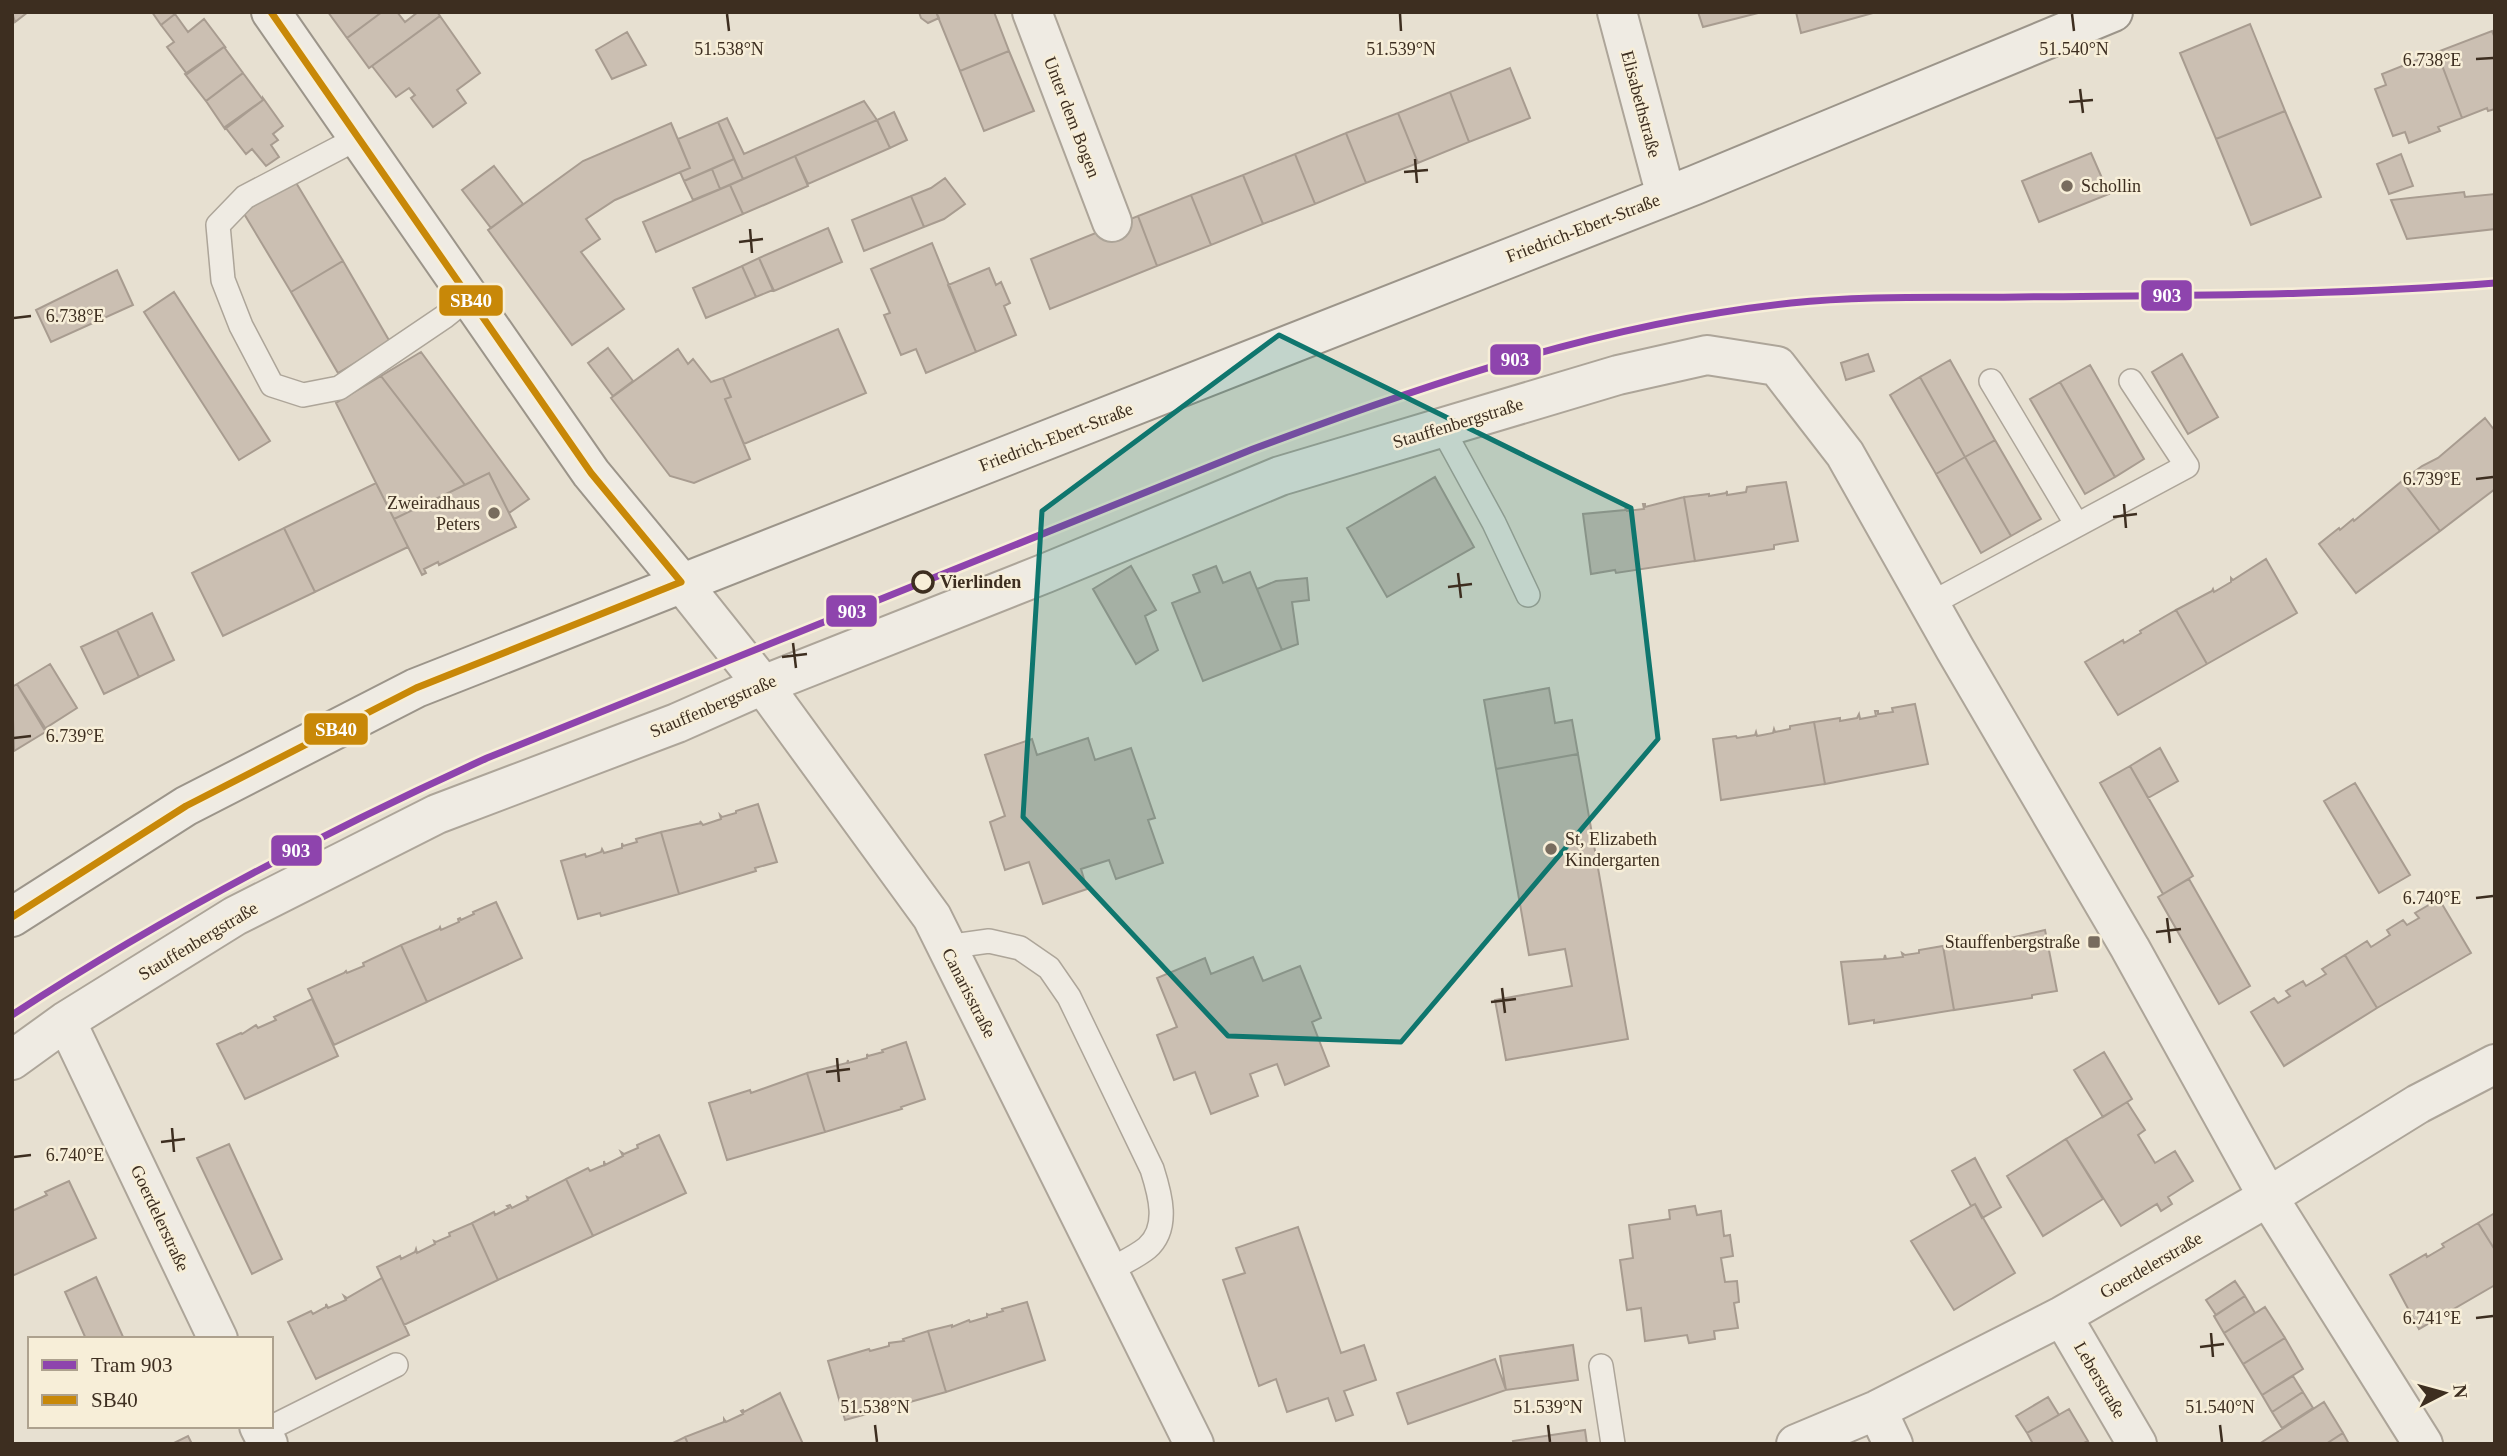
<svg xmlns="http://www.w3.org/2000/svg" width="2507" height="1456" font-family="'Times New Roman',serif">
<rect width="100%" height="100%" fill="#e7e0d1"/>
<path fill="#cbbfb2" stroke="#a89c90" stroke-width="2" d="M12,12H28L15,22Z
M152,12H173L175,14L161,25Z
M328,12H382L347,38Z
M382,12H397L405,22L418,12H437L440,16L369,68L347,38Z
M919,12H936L939,18L928,23L921,18Z
M936,12H994L1009,51L960,71Z
M1698,12H1762L1703,27Z
M1796,12H1873V13L1801,33Z
M175,14L188,32L204,19L226,48L224,47L187,74L167,47L174,42L161,25Z
M440,16L480,73L457,90L466,103L433,127L411,98L415,95L409,88L396,97L372,66Z
M2250,24L2285,111L2216,139L2180,53Z
M2492,31L2495,38V109L2488,111L2487,108L2462,118L2437,52Z
M627,32L646,65L612,79L596,50Z
M224,47L243,73L206,101L185,74Z
M1009,51L1034,111L984,131L960,71Z
M2437,52L2462,118L2438,127L2440,131L2409,143L2405,132L2393,136L2375,89L2386,85L2382,74Z
M1510,68L1530,118L1469,142L1450,92Z
M243,73L263,100L225,129L206,101Z
M1450,92L1469,142L1418,163L1398,113Z
M263,98L283,126L273,134L278,140L271,145L279,157L266,166L252,149L246,154L225,127L263,100Z
M864,101L877,120L743,179L718,122L727,118L744,154Z
M2285,111L2321,197L2251,225L2216,139Z
M894,112L907,140L890,148L877,120Z
M1398,113L1418,163L1366,183L1346,133Z
M877,120L890,148L808,184L795,156Z
M718,122L734,159L684,181L680,172L690,168L678,139Z
M671,123L690,168L615,200L586,219L600,239L581,252L624,309L572,345L488,230L583,161Z
M1346,133L1366,183L1315,204L1295,154Z
M2091,153L2109,194L2039,222L2022,181Z
M1295,154L1315,204L1263,224L1243,175Z
M2401,154L2413,186L2389,194L2377,164Z
M795,156L808,186L743,214L730,185Z
M734,159L743,179L720,189L712,169Z
M494,166L523,204L491,228L462,190Z
M712,169L720,189L693,200L684,181Z
M1243,175L1263,224L1211,245L1191,195Z
M945,178L965,204L944,219L924,227L911,196L931,188Z
M295,181L343,261L291,292L243,212Z
M730,185L743,214L656,252L643,222Z
M2464,192L2465,197L2495,194V229L2407,239L2391,200Z
M1191,195L1211,245L1157,266L1138,216Z
M911,196L924,227L864,251L852,220Z
M1138,216L1157,266L1050,309L1031,259Z
M828,228L842,262L774,291L759,258Z
M932,243L976,352L926,373L916,349L901,355L884,315L890,313L871,269Z
M759,258L773,290L756,297L742,266Z
M343,261L390,342L338,373L291,292Z
M742,266L756,297L706,318L693,288Z
M989,268L996,285L1001,282L1010,303L1004,306L1016,335L976,352L948,285Z
M117,270L133,305L51,342L36,310Z
M174,292L270,441L239,460L144,312Z
M838,329L866,393L744,444L725,399L731,397L723,378Z
M608,348L633,381L613,396L588,363Z
M678,349L688,364L693,359L711,382L723,378L731,397L725,399L750,459L694,483L670,476L611,398Z
M421,352L529,499L509,513L489,473L465,485L381,376Z
M1868,354L1874,371L1846,380L1841,363Z
M2182,354L2218,417L2188,434L2152,372Z
M1950,360L1995,440L1965,457L1920,377Z
M2090,365L2144,459L2115,477L2060,382Z
M381,376L465,485L394,519L336,403Z
M1920,377L1965,457L1936,474L1890,395Z
M2060,382L2115,477L2085,494L2030,399Z
M2485,418L2495,431V489L2440,531L2402,481L2422,466L2438,458Z
M1995,440L2041,519L2011,536L1965,457Z
M1965,457L2011,536L1981,553L1936,474Z
M489,473L516,527L439,565L438,562L424,569L426,573L422,575L394,519Z
M1435,477L1474,547L1387,597L1347,528Z
M2402,481L2440,531L2356,593L2319,544L2339,528L2340,530L2353,519L2354,521Z
M1786,482L1798,541L1774,545V549L1695,561L1684,497L1709,494V496L1726,493L1727,491V495L1746,492L1747,487Z
M376,483L408,547L315,592L284,528Z
M1684,497L1695,561L1616,573L1615,570L1591,574L1583,514L1625,510L1626,507L1627,511L1644,509L1643,504H1645V507Z
M284,528L315,592L223,636L192,573Z
M2266,559L2297,613L2207,664L2176,610L2212,591L2213,589L2214,592L2231,582V578L2233,580Z
M1131,566L1156,610L1145,616L1158,650L1136,664L1093,589Z
M1216,566L1223,583L1250,572L1282,650L1203,681L1172,603L1200,592L1193,575Z
M1307,578L1309,600L1292,602L1298,644L1282,650L1257,589L1276,581Z
M2176,610L2207,664L2118,715L2085,662L2123,640L2124,643L2141,633L2140,631Z
M152,613L174,660L139,677L117,630Z
M117,630L139,677L104,694L81,647Z
M50,664L77,708L44,729L17,684Z
M17,684L47,731L14,751L12,687Z
M1549,688L1555,723L1572,720L1578,754L1496,769L1484,700Z
M1915,704L1928,764L1825,784L1814,722L1840,718V721L1857,718L1859,714L1860,719L1876,716L1875,711H1878V714L1893,712L1892,708Z
M1814,722L1825,784L1721,800L1713,739L1736,736L1737,738L1755,735L1756,732L1757,736L1773,733L1774,729L1775,732L1790,729V726Z
M1088,738L1095,760L1131,748L1155,818L1148,820L1163,863L1116,879L1109,860L1081,869L1087,889L1043,904L1029,862L1005,870L990,822L1005,816L985,755L1032,739L1037,755Z
M2160,748L2178,781L2148,798L2130,766Z
M1578,754L1628,1039L1506,1060L1495,1000L1572,986L1565,949L1529,955L1496,769Z
M2130,766L2193,876L2163,894L2100,783Z
M2355,783L2410,875L2379,893L2324,801Z
M758,804L777,862L755,868L756,871L679,894L661,832L701,823L700,821L703,825L721,819L720,815L722,817L736,813V811Z
M661,832L679,894L601,916L600,913L578,919L561,861L585,854L586,857L601,852L602,849L604,853L622,848V843L623,846L637,842L636,839Z
M2189,879L2250,986L2219,1004L2158,897Z
M2439,899L2471,953L2377,1008L2345,955L2367,941L2371,947L2390,935L2387,930L2403,920L2407,925L2419,918L2415,913Z
M496,902L522,958L427,1002L401,945L439,929L440,927L441,930L459,922L458,919L460,918L461,920L474,914L473,912Z
M2045,930L2057,991L2032,995V998L1954,1010L1943,946L1968,942L1969,945L1984,943L1985,939L1986,943L2004,941V936L2006,939Z
M401,945L427,1002L334,1045L308,989L344,973L346,971L347,973L364,966L363,963Z
M1943,946L1954,1010L1874,1023V1020L1849,1024L1841,962L1884,959L1885,955L1886,959L1903,957L1902,953L1905,955L1919,953V950Z
M2345,955L2377,1008L2284,1066L2251,1012L2274,998L2278,1003L2290,996L2286,991L2303,981L2306,986L2326,974L2322,969Z
M1253,957L1263,981L1300,966L1321,1018L1312,1022L1329,1066L1285,1085L1277,1064L1250,1074L1258,1096L1211,1114L1195,1072L1174,1080L1157,1035L1177,1027L1157,978L1205,958L1211,974Z
M312,999L338,1056L245,1099L217,1044L241,1033L242,1034L256,1025L258,1028L276,1020L274,1017Z
M906,1042L925,1099L901,1107L902,1109L825,1132L807,1073L847,1063L848,1060V1063L867,1058V1054L868,1056L883,1052L882,1050Z
M2104,1052L2132,1099L2103,1117L2074,1070Z
M807,1073L825,1132L727,1160L709,1103L750,1090L751,1093Z
M2127,1102L2145,1130L2138,1135L2155,1163L2175,1151L2193,1181L2168,1197L2172,1204L2161,1211L2157,1204L2121,1226L2066,1139Z
M659,1135L686,1193L593,1236L566,1179L588,1168L590,1171L604,1165V1161L605,1165L623,1156L621,1152L624,1154L638,1148L637,1145Z
M2066,1139L2103,1199L2043,1236L2007,1176Z
M229,1144L282,1259L252,1274L197,1158Z
M1975,1158L2001,1207L1982,1218L1975,1204L1971,1206L1952,1171Z
M566,1179L593,1236L498,1280L472,1223L494,1212L495,1215L509,1208L507,1206L510,1205L512,1208L528,1200L527,1197L529,1198Z
M69,1181L96,1238L12,1276V1211L47,1195L45,1192Z
M1975,1204L2015,1273L1954,1310L1911,1241Z
M1695,1206L1697,1215L1721,1211L1724,1236L1730,1235L1733,1256L1721,1258L1725,1282L1737,1281L1739,1302L1734,1303L1738,1328L1714,1331L1715,1339L1689,1343L1687,1335L1645,1341L1641,1308L1627,1310L1620,1260L1633,1258L1629,1225L1670,1219L1669,1210Z
M2495,1213V1250L2478,1223Z
M472,1223L498,1280L404,1325L377,1267L400,1256L401,1259L415,1252L416,1249L417,1253L435,1244L434,1241L436,1242L450,1236L449,1233Z
M2478,1223L2495,1250V1285L2419,1329L2390,1275L2426,1254L2427,1257L2444,1247L2442,1244Z
M1298,1227L1341,1353L1364,1345L1376,1380L1344,1391L1353,1415L1336,1421L1328,1398L1287,1412L1276,1379L1259,1386L1223,1280L1245,1273L1236,1248Z
M96,1277L124,1339H86L65,1292Z
M382,1278L409,1335L316,1379L288,1322L311,1311L313,1314L326,1307V1304L328,1308L346,1300L344,1296L347,1298Z
M2235,1281L2245,1296L2216,1315L2206,1300Z
M2245,1296L2255,1313L2224,1333L2214,1316Z
M1027,1302L1045,1360L946,1392L928,1331L952,1325V1327L969,1320L970,1322L987,1317V1314L989,1315L1003,1311L1002,1309Z
M2265,1307L2285,1338L2243,1364L2224,1333Z
M928,1331L946,1392L845,1420L828,1361L869,1349L870,1351L889,1346V1343L904,1341L903,1339Z
M2285,1338L2303,1369L2262,1395L2243,1364Z
M1573,1345L1578,1380L1506,1390L1500,1356Z
M1495,1359L1506,1390L1408,1424L1397,1393Z
M2293,1376L2303,1392L2272,1412L2262,1395Z
M2303,1392L2313,1408L2282,1428L2272,1412Z
M780,1393L803,1444H688L685,1437L724,1422V1419L726,1422L743,1414L741,1411L743,1410L744,1412Z
M2048,1397L2059,1415L2027,1433L2016,1416Z
M2324,1402L2343,1433L2326,1444H2259Z
M2069,1409L2088,1441L2082,1444H2033L2027,1433Z
M1585,1430L1587,1444H1514L1513,1441Z
M2343,1433L2349,1444H2326Z
M188,1436L192,1444H172Z
M685,1437L688,1444H671Z"/>
<g fill="none" stroke-linecap="round" stroke-linejoin="round">
<g stroke="#ada599" stroke-width="26">
<path id="lane" d="M358,138L245,197L218,225L223,280L241,326L272,385L303,395L339,388L444,317L469,297
M1991,381L2077,525
M1442,428L1494,523L1528,595
M1930,604L2187,466L2131,381
M946,947L989,941L1020,948L1049,968L1069,997L1152,1169C1160,1194 1170,1228 1147,1248C1136,1257 1120,1264 1108,1271
M1601,1366L1613,1444
M262,1432L396,1365"/>
</g>
<g stroke="#ada599" stroke-width="42">
<path id="street" d="M1032,12L1112,222
M1617,12L1666,196
M681,582L763,685L932,917L1194,1444
M66,1021L218,1339
M12,1060L66,1021L235,916L437,814L677,723L763,685L1046,573L1280,476L1618,375L1707,355L1777,366L1845,454L1955,649L2130,948L2268,1197L2423,1444
M2062,1316L2137,1444
M1877,1410L1893,1444
M259,1426L268,1444
M1796,1444L1877,1410L2062,1316L2268,1197L2418,1104L2495,1064"/>
</g>
<g stroke="#9c958a" stroke-width="42">
<path id="secondary" d="M271,12L591,473L681,582
M12,917L186,806L416,688L1695,185L2113,12"/>
</g>
<use href="#lane" stroke="#efebe3" stroke-width="23"/>
<use href="#street" stroke="#efebe3" stroke-width="38"/>
<use href="#secondary" stroke="#efebe3" stroke-width="38"/>
<g stroke="#f7eed8" stroke-width="12">
<path id="bus-1" d="M271,12L591,473L681,582
M12,917L186,806L416,688L681,582"/>
</g>
<use href="#bus-1" stroke="#c88808" stroke-width="7"/>
<g stroke="#f7eed8" stroke-width="12">
<path id="tram-1" d="M12,1015C164,916 322,833 487,758L1253,449C1427,384 1604,323 1791,303C1866,295 1943,298 2019,297C2178,295 2336,296 2495,283"/>
</g>
<use href="#tram-1" stroke="#8e44ad" stroke-width="7"/>
</g>
<path fill="#0f766e" fill-opacity="0.2" stroke="#0f766e" stroke-width="5" stroke-linejoin="round" d="M1279,335L1631,508L1658,739L1401,1042L1228,1036L1023,817L1042,511Z"/>
<path fill="none" stroke="#3d2e20" stroke-width="2.5" d="M727,14L729,31M1400,14L1401,31M2072,14L2074,31M2476,59L2493,58M2080,89L2083,113M2069,102L2093,100M1415,159L1417,183M1404,172L1428,170M750,229L752,253M739,242L763,239M14,318L31,316M2476,479L2493,477M2124,504L2126,528M2113,517L2137,514M1458,573L1461,598M1448,587L1472,584M793,643L796,668M782,657L807,654M14,738L31,736M2476,898L2493,896M2167,918L2170,943M2156,932L2181,929M1502,988L1505,1013M1491,1002L1516,999M837,1058L839,1082M826,1072L850,1069M172,1128L174,1152M161,1142L185,1139M14,1157L31,1155M2476,1318L2493,1316M2211,1333L2213,1357M2200,1347L2224,1344M875,1425L877,1442M1548,1425L1550,1442M2220,1425L2222,1442"/>
<g fill="#786c5e" stroke="#f7eed8" stroke-width="2.5">
<circle cx="2067" cy="186" r="7"/>
<circle cx="494" cy="513" r="7"/>
<circle cx="1551" cy="849" r="7"/>
<rect x="2087" y="935" width="14" height="14" rx="3.5"/>
</g>
<circle fill="#f7eed8" stroke="#3d2e20" stroke-width="3.5" cx="923" cy="582" r="10"/>
<g text-anchor="middle" stroke-width="5" stroke-linejoin="round" paint-order="stroke">
<g font-size="18" fill="#3d2e20" stroke="#f7eed8">
<text transform="translate(1641 104) rotate(75)" y="6">Elisabethstraße</text>
<text transform="translate(1072 117) rotate(69)" y="6">Unter dem Bogen</text>
<text transform="translate(1583 228) rotate(-21)" y="6">Friedrich-Ebert-Straße</text>
<text transform="translate(1458 423) rotate(-17)" y="6">Stauffenbergstraße</text>
<text transform="translate(1056 437) rotate(-21)" y="6">Friedrich-Ebert-Straße</text>
<text transform="translate(713 706) rotate(-23)" y="6">Stauffenbergstraße</text>
<text transform="translate(198 941) rotate(-31)" y="6">Stauffenbergstraße</text>
<text transform="translate(969 993) rotate(63)" y="6">Canarisstraße</text>
<text transform="translate(160 1218) rotate(65)" y="6">Goerdelerstraße</text>
<text transform="translate(2151 1265) rotate(-30)" y="6">Goerdelerstraße</text>
<text transform="translate(2100 1380) rotate(60)" y="6">Leberstraße</text>
</g>
<g font-size="18" fill="#3d2e20" stroke="#f7eed8" text-anchor="start">
<text x="2081" y="192">Schollin</text>
<text x="480" y="509" text-anchor="end">Zweiradhaus<tspan x="480" dy="21">Peters</tspan></text>
<text x="1565" y="845">St, Elizabeth<tspan x="1565" dy="21">Kindergarten</tspan></text>
<text x="2080" y="948" text-anchor="end">Stauffenbergstraße</text>
</g>
<g font-size="18" font-weight="bold" fill="#3d2e20" stroke="#f7eed8" text-anchor="start">
<text x="940" y="588">Vierlinden</text>
</g>
</g>
<g font-size="18" text-anchor="middle" fill="#3d2e20" stroke="#f7eed8" stroke-width="5" stroke-linejoin="round" paint-order="stroke">
<text x="729" y="55">51.538°N</text>
<text x="1401" y="55">51.539°N</text>
<text x="2074" y="55">51.540°N</text>
<text x="2432" y="66">6.738°E</text>
<text x="75" y="322">6.738°E</text>
<text x="2432" y="485">6.739°E</text>
<text x="75" y="742">6.739°E</text>
<text x="2432" y="904">6.740°E</text>
<text x="75" y="1161">6.740°E</text>
<text x="2432" y="1324">6.741°E</text>
<text x="875" y="1413">51.538°N</text>
<text x="1548" y="1413">51.539°N</text>
<text x="2220" y="1413">51.540°N</text>
</g>
<g stroke="#f7eed8" stroke-width="2.5">
<rect x="2140" y="279" width="53" height="33" rx="7" fill="#8e44ad"/>
<rect x="438" y="284" width="66" height="33" rx="7" fill="#c88808"/>
<rect x="1489" y="343" width="53" height="33" rx="7" fill="#8e44ad"/>
<rect x="825" y="594" width="53" height="34" rx="7" fill="#8e44ad"/>
<rect x="303" y="712" width="66" height="34" rx="7" fill="#c88808"/>
<rect x="270" y="834" width="53" height="33" rx="7" fill="#8e44ad"/>
</g>
<g font-size="19" text-anchor="middle" font-weight="bold" fill="#fff">
<text x="2167" y="302">903</text>
<text x="471" y="307">SB40</text>
<text x="1515" y="366">903</text>
<text x="852" y="618">903</text>
<text x="336" y="736">SB40</text>
<text x="296" y="857">903</text>
</g>
<rect width="2507" height="1456" fill="none" stroke="#3d2e20" stroke-width="28"/>
<rect x="28" y="1337" width="245" height="91" fill="#f7eed8" stroke="#ada18e" stroke-width="2"/>
<rect x="42" y="1360" width="35" height="10" fill="#8e44ad" stroke="#ada18e" stroke-width="2"/>
<text x="91" y="1372" font-size="21" fill="#3d2e20">Tram 903</text>
<rect x="42" y="1395" width="35" height="10" fill="#c88808" stroke="#ada18e" stroke-width="2"/>
<text x="91" y="1407" font-size="21" fill="#3d2e20">SB40</text>
<g transform="translate(2444 1393) rotate(84)" stroke="#f7eed8" stroke-width="5" paint-order="stroke">
<path d="M0-5L12 26L0 18L-12 26Z" fill="#3d2e20"/>
<text y="-10" font-size="19" font-weight="bold" text-anchor="middle" fill="#3d2e20">N</text>
</g>
</svg>
